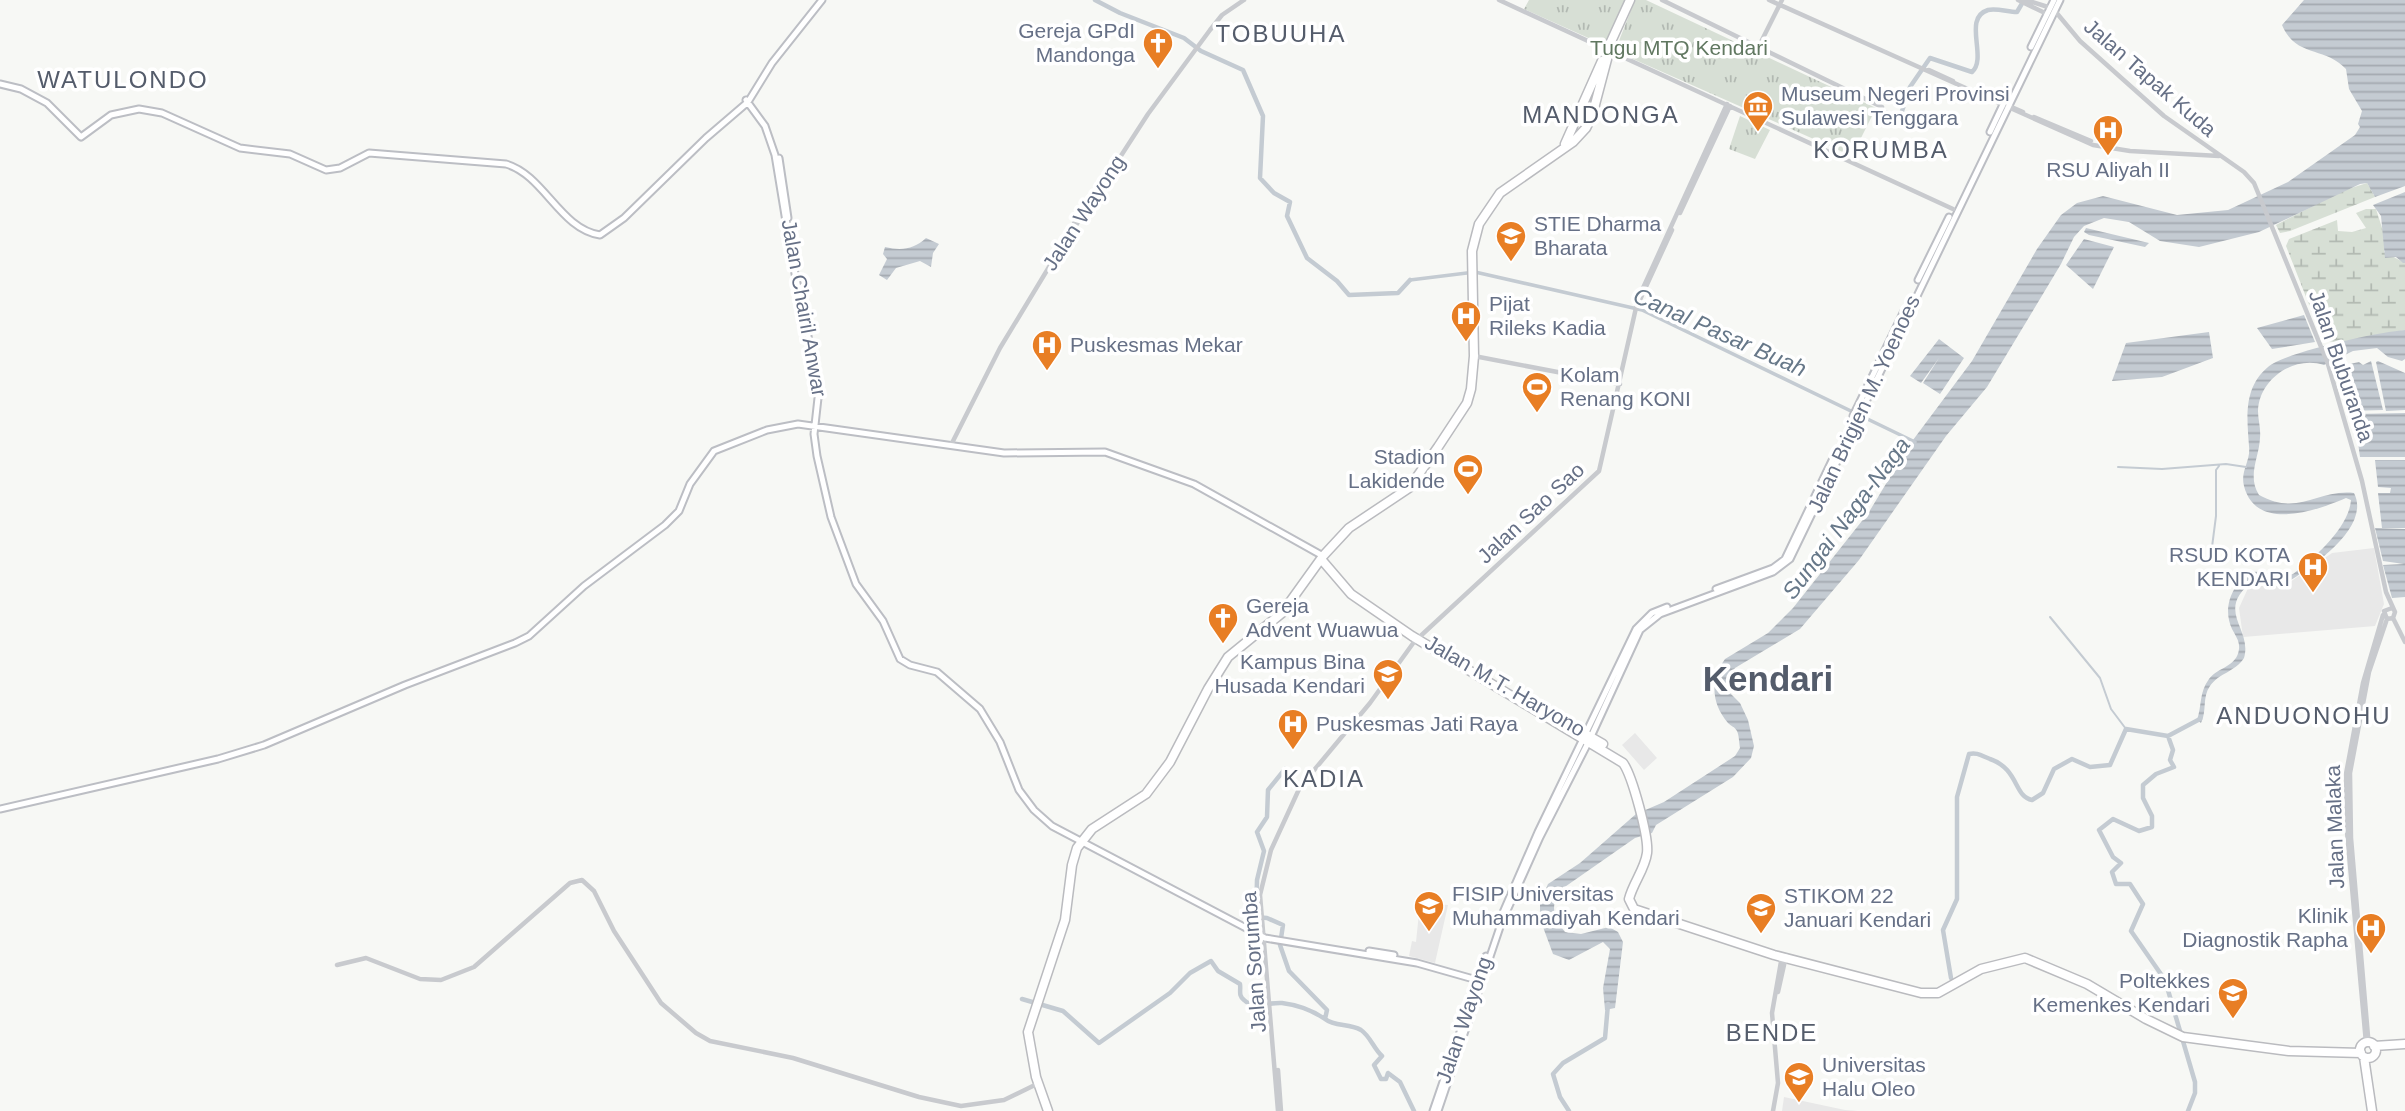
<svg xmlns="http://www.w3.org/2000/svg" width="2405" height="1111" font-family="Helvetica,sans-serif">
<defs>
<pattern id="wetland-marsh" width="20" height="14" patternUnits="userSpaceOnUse" patternTransform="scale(1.75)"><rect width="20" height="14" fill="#d7dfd5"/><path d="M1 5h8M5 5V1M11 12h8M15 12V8" fill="none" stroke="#b2b9b2"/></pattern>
<pattern id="park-tufts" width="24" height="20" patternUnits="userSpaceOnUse" patternTransform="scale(1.75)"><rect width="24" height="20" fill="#d7dfd5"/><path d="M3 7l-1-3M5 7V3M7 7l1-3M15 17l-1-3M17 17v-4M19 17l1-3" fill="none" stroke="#b2b9b2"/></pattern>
<pattern id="water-rules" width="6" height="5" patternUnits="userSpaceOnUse" patternTransform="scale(1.75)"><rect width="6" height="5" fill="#c4cbd2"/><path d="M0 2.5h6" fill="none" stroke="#a3a9b0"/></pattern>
</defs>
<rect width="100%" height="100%" fill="#f7f8f5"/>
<path fill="#e8e8e8" d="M2374,548L2384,604L2375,626L2243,637L2239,608L2249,586H2284L2332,553Z
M1635,733L1657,758L1644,770L1622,745Z
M1420,903L1448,905L1435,963L1409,956L1412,941L1416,942Z
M1784,1097L1845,1110L1858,1111H1782Z"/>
<path fill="url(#wetland-marsh)" d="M2367,183L2375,197L2290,231L2280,233L2276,225L2342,191Z
M2366,209H2376L2384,234V252L2405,263V330L2339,343L2323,340L2286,246L2289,239L2337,220L2338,231L2352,232L2366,228L2356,213Z"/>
<path fill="url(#park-tufts)" d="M1529,0H1625L1604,45L1524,9Z
M1635,0H1646L1876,108L1852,156L1615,51Z
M1740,116L1770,130L1755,159L1729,149Z"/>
<path fill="url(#water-rules)" d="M2304,0H2405V186L2375,197L2367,183L2360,184L2259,232L2199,247L2160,241L2129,222L2104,218L2084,226L2074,237L2061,264L1987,387L1946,436L1859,560L1800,629L1735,668L1729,677L1730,693L1740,703L1748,720L1754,746L1751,758L1733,777L1656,825L1652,833L1635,838L1559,891C1550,908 1554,917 1565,932L1581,934L1609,927L1618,932L1623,942L1615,1008L1605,1010L1603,988L1610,949L1603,942L1569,960L1553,954L1540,919V902L1548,884L1580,863L1636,814L1664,802L1735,756L1740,748C1739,742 1739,735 1737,731C1734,726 1732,727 1728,723C1711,703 1710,680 1725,659L1768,633L1793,608L1869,512L1910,444L1972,361L2037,249L2061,215L2077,203L2103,196L2177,215L2228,210L2288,182L2355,135L2360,127L2358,124L2362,111L2349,89L2346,69C2325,46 2296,58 2282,25Z
M2405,192V263H2403L2396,257L2385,258L2381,216L2373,205Z
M2086,228L2149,243L2145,247L2089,235L2084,232Z
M926,238L939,244L933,253L931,267L920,261L896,268L887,280L879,275L887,259L883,254L885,247C902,251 914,249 926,238Z
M2084,239L2114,247L2093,289L2066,265Z
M2304,315L2315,342L2272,349L2257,328Z
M2405,330V359L2402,361L2388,357L2377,348L2353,351L2324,365C2294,355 2259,379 2258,411C2258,420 2261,428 2260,438C2259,458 2247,476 2259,495C2299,517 2317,489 2354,493C2372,528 2309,569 2283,585L2256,579C2212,610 2253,627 2244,658C2235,672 2219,673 2210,686C2202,697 2207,711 2201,723L2197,720C2202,706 2199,692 2209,679C2218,667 2237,667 2239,649C2240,641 2235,635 2232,629C2222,608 2232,583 2252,572C2268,570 2276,580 2293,574C2314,558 2349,528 2351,500L2346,498C2318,510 2256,533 2244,486C2240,471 2251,461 2249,446C2247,418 2243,388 2268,367C2286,352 2378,332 2405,330Z
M2209,332L2213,358L2162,377L2112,381L2126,343Z
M1939,339L1964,358L1940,394L1923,383L1939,358L1921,383L1910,376Z
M2371,361L2383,410L2349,411L2335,367L2359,362L2363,365Z
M2378,361L2405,373V410L2386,411L2376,362Z
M2405,413V457H2360L2354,414Z
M2375,460H2405V528H2382L2378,493H2390L2391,488L2378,487Z
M2375,528L2405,529V597L2392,598L2383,565L2404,564L2383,561Z"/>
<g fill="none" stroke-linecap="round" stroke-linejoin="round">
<path stroke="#c4cbd2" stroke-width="2" d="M2118,467L2162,469L2226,464L2246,467
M2212,547L2216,516V470L2219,466
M2050,617L2100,678L2111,709L2126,729"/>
<path stroke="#c4cbd2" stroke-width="3.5" d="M1410,280L1475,272L1642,310L1915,442"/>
<path stroke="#c4cbd2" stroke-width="4.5" d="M1095,0L1120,13L1184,38L1201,51L1243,70L1263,116L1260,178L1274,193L1290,202L1287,216L1307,258L1337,281L1349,295L1398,293L1410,280
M1884,112L1900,117L1910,87L1930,58L1972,72C1988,58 1962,18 1988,10C1997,8 2008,12 2017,12L2024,0
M2168,736L2173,750L2170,760L2174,767L2156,774L2143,785V798L2152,816V827L2139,831L2113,819L2099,830L2113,857L2121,863L2112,872L2116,884H2130L2143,904L2131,931L2165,980L2195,1082V1093L2188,1111
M1285,769L1268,790L1267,817L1257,832L1264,851L1257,880L1256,917L1267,918L1283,925L1280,945L1289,971L1327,1010L1325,1019C1335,1027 1349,1023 1361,1030C1370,1036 1374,1049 1382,1056L1374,1065L1381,1079H1386L1388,1073L1400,1082L1414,1111
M1951,978L1943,930L1957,899V797L1969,754C1977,752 1982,756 1990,759C2019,769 2014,797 2032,800L2043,793L2054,769L2072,759L2090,767L2110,765L2126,729L2168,736L2200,719
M1022,999L1063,1011L1099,1043L1170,993L1190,973L1211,961L1218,971L1240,984C1241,991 1238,995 1244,1000C1253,1009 1270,1002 1282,1003C1298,1005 1312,1010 1325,1019
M1569,1111L1560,1097L1553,1074L1563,1063L1605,1038L1608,1004"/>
<g stroke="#bcbec4" stroke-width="9">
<path id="secondary" d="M2031,47L2054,0
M0,84L21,89L47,103L81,137L111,115L139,109L162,113L240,148L290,154L326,170L340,168L369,153L506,164C544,175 560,229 600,235L624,218L706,138L748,102L772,63L822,0
M746,100L765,126L775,155L793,264L819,389L814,434L817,456L831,517L856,584L883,621L900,659L910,665L937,672L980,709L1000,742L1019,790L1034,810L1052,826L1265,938L1417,963L1477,980
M1990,132L2008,94
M779,158L788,218
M1918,280L1949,217
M1853,416L1904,311
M1716,589L1773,568L1785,559L1837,450
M0,809L218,759L264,745L405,685L515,643L529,636L584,586L665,525L679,511L690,484L714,451L767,430L798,424L1004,453L1105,452L1194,484L1323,556
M1498,924L1538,832L1636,629L1652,613L1667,607
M1369,951L1394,955
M1433,1111L1486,956
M1438,1111L1501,924L1540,837L1589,741L1640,630L1660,614L1773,572L1790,559L2060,0"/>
</g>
<g stroke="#babbbf" stroke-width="11">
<path id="trunk" d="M1609,46L1630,0
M1565,144L1602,61
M1321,559L1351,594L1412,636L1623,763C1632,775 1649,837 1647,853C1645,869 1633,883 1629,899L1634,909L1774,955L1921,993H1938L1981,969L2025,958L2087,984L2146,1019L2183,1037L2289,1051L2361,1053
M1575,728L1603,744
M2360 1050a8 8 0 1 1 16 0a8 8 0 1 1-16 0Z
M2374,1046L2405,1044
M2364,1057L2372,1111
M1048,1111L1036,1077L1028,1032L1065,920L1072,865L1077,848L1092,829L1146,794L1170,762L1208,689L1228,657L1282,613L1323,556L1349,528L1409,488L1438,447L1467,403L1471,389L1474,356L1472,251L1479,224L1500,193L1573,142L1586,128L1592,116L1611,44"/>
</g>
<path stroke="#c8cace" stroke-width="4.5" d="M1499,0L1953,209
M1662,0L1882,107
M1769,0L2093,145L2130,151L2219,156
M2018,0L2045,13
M2026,0L2048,7
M2055,11L2080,41L2164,116L2244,172L2254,183L2328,364L2362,481L2386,592L2395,612L2393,618L2387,619L2384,611L2392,608
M1759,46L1782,0
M1929,70L1953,81
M1977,92L2023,112
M2034,117L2091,141
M1680,213L1730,106
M1049,262L1075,222
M1638,304L1672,230
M1474,356L1620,384
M951,445L1000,348L1049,267L1148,114L1210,30L1222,15L1244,0
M2393,618L2405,642
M337,965L366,958L420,979L441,980L474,967L570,883L582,880L594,891L614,931L661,1003L696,1033L710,1041L793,1058L919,1097L961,1106L1004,1100L1039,1083
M1778,992L1786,956
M2368,1036L2351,838L2350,773L2369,672L2387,619
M2366,1043L2347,832L2346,774L2363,683L2383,615
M1278,1070L1281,1111
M1278,1111L1260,895L1271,850L1300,787L1370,703L1414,642L1599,471L1638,299L1727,104
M1773,1111L1778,1083L1772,1013L1782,956"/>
<use href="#secondary" stroke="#fff" stroke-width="5"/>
<use href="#trunk" stroke="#fff" stroke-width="8"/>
</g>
<defs>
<g id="church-pin" transform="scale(1.575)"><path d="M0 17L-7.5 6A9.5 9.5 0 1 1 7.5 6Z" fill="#e87e24" stroke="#fff"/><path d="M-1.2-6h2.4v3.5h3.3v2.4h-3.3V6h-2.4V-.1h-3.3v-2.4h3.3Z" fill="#fff"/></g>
<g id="museum-pin" transform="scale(1.575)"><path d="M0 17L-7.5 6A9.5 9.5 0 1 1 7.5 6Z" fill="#e87e24" stroke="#fff"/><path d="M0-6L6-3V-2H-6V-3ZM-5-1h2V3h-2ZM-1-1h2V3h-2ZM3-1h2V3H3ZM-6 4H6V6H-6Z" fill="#fff"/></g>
<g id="hospital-pin" transform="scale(1.575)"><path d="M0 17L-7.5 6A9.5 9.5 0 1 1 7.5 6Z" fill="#e87e24" stroke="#fff"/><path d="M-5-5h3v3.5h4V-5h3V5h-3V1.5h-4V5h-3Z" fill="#fff"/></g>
<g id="university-pin" transform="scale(1.575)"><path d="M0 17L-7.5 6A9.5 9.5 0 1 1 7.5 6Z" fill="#e87e24" stroke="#fff"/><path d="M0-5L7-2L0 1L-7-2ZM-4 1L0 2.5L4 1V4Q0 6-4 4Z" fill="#fff"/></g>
<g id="stadium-pin" transform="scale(1.575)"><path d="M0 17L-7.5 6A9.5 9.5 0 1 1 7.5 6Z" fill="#e87e24" stroke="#fff"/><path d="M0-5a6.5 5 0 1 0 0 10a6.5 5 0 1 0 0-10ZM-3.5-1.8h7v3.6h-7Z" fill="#fff"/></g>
</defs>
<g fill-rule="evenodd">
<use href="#church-pin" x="1158" y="43"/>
<use href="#museum-pin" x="1758" y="106"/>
<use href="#hospital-pin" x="2108" y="130"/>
<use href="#university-pin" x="1511" y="236"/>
<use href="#hospital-pin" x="1466" y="316"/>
<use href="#hospital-pin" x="1047" y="345"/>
<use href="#stadium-pin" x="1537" y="387"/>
<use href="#stadium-pin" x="1468" y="469"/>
<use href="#hospital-pin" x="2313" y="567"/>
<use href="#church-pin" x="1223" y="618"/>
<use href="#university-pin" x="1388" y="674"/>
<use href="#hospital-pin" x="1293" y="724"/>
<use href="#university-pin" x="1429" y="906"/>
<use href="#university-pin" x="1761" y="908"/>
<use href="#hospital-pin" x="2371" y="928"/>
<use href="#university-pin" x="2233" y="993"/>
<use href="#university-pin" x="1799" y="1077"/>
</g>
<g text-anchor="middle" stroke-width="7" stroke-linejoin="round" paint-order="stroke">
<g font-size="21" fill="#667086" stroke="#fff" text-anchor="start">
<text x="1135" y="38" text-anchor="end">Gereja GPdI<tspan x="1135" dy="24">Mandonga</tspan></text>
<text x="1781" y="101">Museum Negeri Provinsi<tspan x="1781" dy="24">Sulawesi Tenggara</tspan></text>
<text x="2108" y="177" text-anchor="middle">RSU Aliyah II</text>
<text x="1534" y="231">STIE Dharma<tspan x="1534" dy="24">Bharata</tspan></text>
<text x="1489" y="311">Pijat<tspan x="1489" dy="24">Rileks Kadia</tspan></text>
<text x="1070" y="352">Puskesmas Mekar</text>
<text x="1560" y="382">Kolam<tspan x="1560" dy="24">Renang KONI</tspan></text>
<text x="1445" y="464" text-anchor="end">Stadion<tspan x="1445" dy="24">Lakidende</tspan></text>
<text x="2290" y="562" text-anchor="end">RSUD KOTA<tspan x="2290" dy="24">KENDARI</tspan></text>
<text x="1246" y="613">Gereja<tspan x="1246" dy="24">Advent Wuawua</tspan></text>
<text x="1365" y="669" text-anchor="end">Kampus Bina<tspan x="1365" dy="24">Husada Kendari</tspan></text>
<text x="1316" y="731">Puskesmas Jati Raya</text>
<text x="1452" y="901">FISIP Universitas<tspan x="1452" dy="24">Muhammadiyah Kendari</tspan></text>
<text x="1784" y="903">STIKOM 22<tspan x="1784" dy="24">Januari Kendari</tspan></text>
<text x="2348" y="923" text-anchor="end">Klinik<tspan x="2348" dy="24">Diagnostik Rapha</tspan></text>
<text x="2210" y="988" text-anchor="end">Poltekkes<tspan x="2210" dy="24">Kemenkes Kendari</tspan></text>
<text x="1822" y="1072">Universitas<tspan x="1822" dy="24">Halu Oleo</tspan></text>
</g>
<g font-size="21" fill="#617861" stroke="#fff">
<text x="1679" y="55">Tugu MTQ Kendari</text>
</g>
<g font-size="21" fill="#667086" stroke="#fff">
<text transform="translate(2150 78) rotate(41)" y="7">Jalan Tapak Kuda</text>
<text transform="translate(1084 213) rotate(-57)" y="7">Jalan Wayong</text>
<text transform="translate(804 308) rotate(80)" y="7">Jalan Chairil Anwar</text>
<text transform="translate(2341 366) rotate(71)" y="7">Jalan Buburanda</text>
<text transform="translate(1864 404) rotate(-65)" y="7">Jalan Brigjen M. Yoenoes</text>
<text transform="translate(1531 513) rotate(-43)" y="7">Jalan Sao Sao</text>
<text transform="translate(1505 686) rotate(30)" y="7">Jalan M.T. Haryono</text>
<text transform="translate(2335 827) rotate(-92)" y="7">Jalan Malaka</text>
<text transform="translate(1254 962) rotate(-94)" y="7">Jalan Sorumba</text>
<text transform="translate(1464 1020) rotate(-71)" y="7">Jalan Wayong</text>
</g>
<g font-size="23" font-style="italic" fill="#677889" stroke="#fff">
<text transform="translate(1720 332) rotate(24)" y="8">Canal Pasar Buah</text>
<text transform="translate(1846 518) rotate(-53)" y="8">Sungai Naga-Naga</text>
</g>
<g font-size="24" letter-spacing="2" fill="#545c6b" stroke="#fff">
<text x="1281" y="42">TOBUUHA</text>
<text x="123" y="88">WATULONDO</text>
<text x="1601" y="123">MANDONGA</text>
<text x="1881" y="158">KORUMBA</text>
<text x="2304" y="724">ANDUONOHU</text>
<text x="1324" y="787">KADIA</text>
<text x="1772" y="1041">BENDE</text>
</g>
<g font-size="35" font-weight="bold" fill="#545c6b" stroke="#fff">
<text x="1768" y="691">Kendari</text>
</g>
</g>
</svg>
